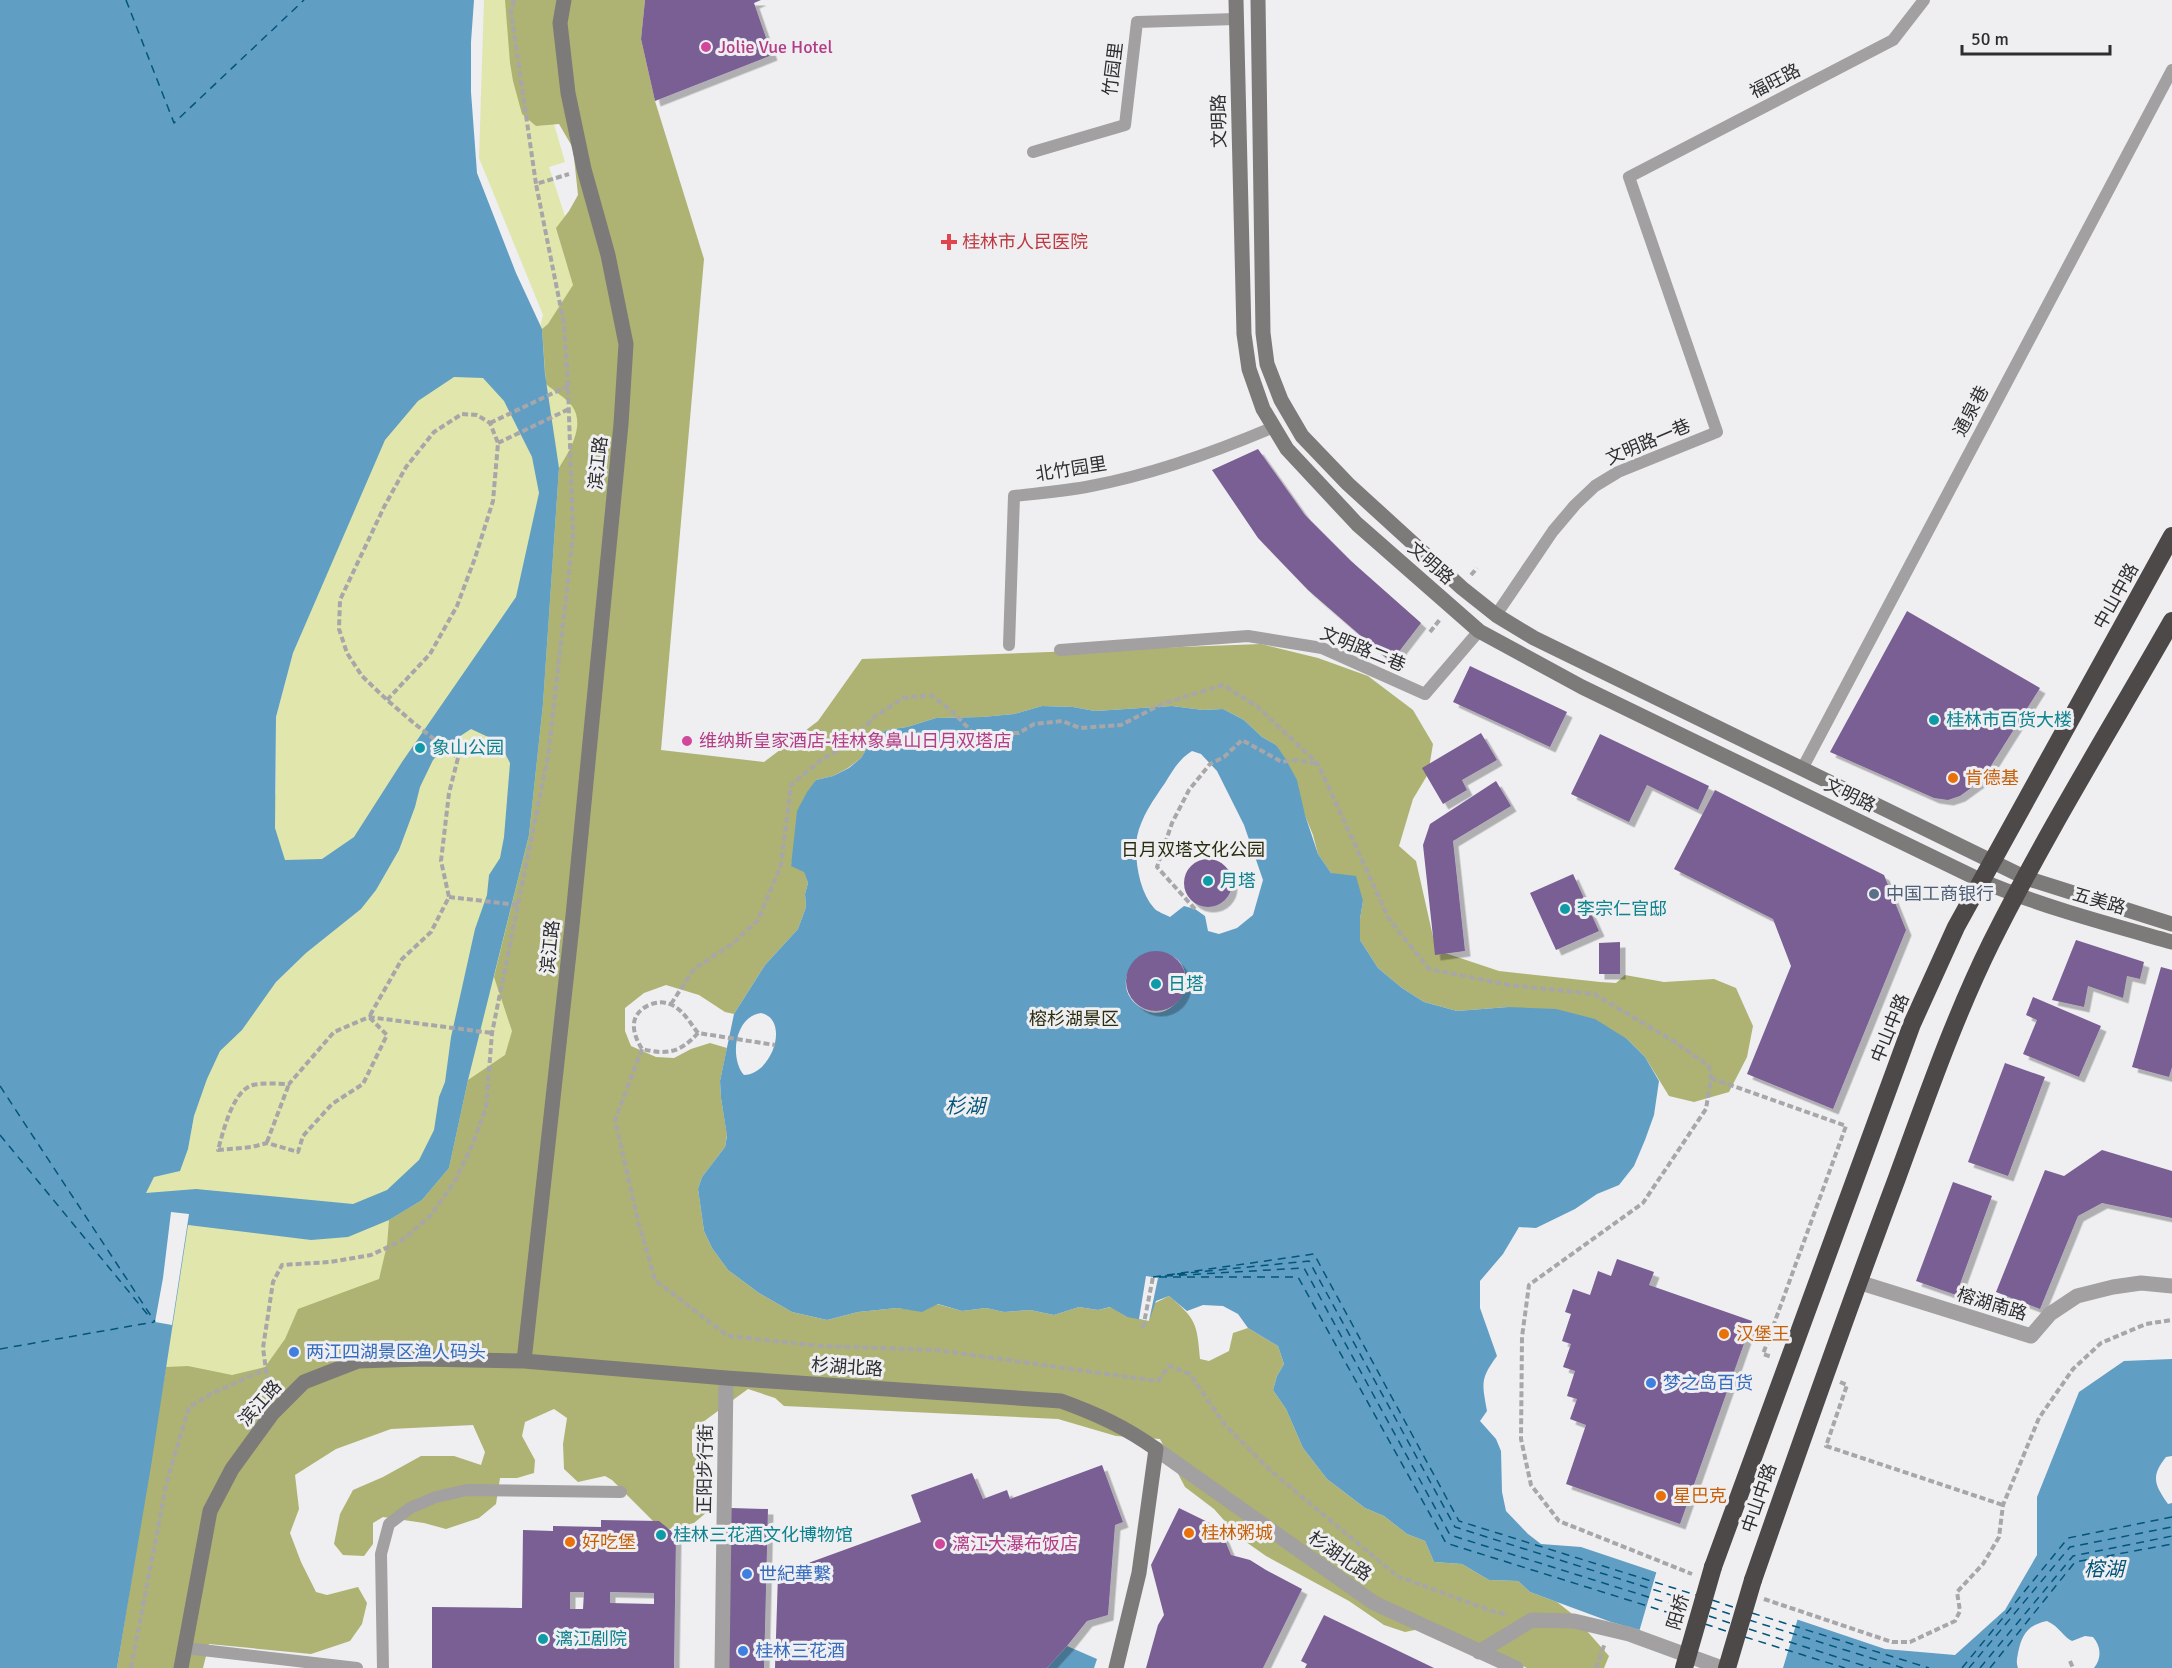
<svg xmlns="http://www.w3.org/2000/svg" width="2172" height="1668" font-family="Signika,'Noto Sans SC',sans-serif">
<defs>
<filter id="shadow"><feDropShadow dx="5.5" dy="5.5" stdDeviation="0" flood-color="#0004"/></filter>
</defs>
<rect width="100%" height="100%" fill="#efeef1"/>
<path fill="#e1e7ac" d="M484,0H533L541,79L565,162L549,167L584,275L595,335L496,1335L151,1466L145,1193L153,1177L188,1149L194,1116L276,792V717L293,653L313,604L375,429L458,353L528,376L543,315L479,158Z"/>
<path fill="#aeb373" d="M505,0H645L641,39L655,101L704,259L661,750L764,762L818,721L862,659L1261,644L1318,658L1368,676L1413,710L1433,744L1428,774L1413,799L1399,846L1416,861L1436,950L1499,971L1600,982L1616,983L1625,975L1664,982L1714,979L1736,988L1753,1026L1747,1057L1729,1092L1694,1102L1669,1096L1645,1057L1627,1039L1508,1007L1457,1011L1424,1002L1402,988L1378,968L1360,940V919L1363,901L1331,873L1318,854L1313,835L1276,745L1262,737L1244,720L1223,709L1203,710L1172,706L1095,711L1073,707L1042,706L1014,714L982,717L936,718L907,727L886,730L870,743L861,758L848,768L833,776L816,780L791,865L804,871L808,883L805,894L806,907L798,929L765,965L734,1014L725,1012L699,995L666,985L644,993L625,1008V1031L631,1046L656,1057L674,1058L691,1049L710,1043L727,1048L720,1081L721,1098L727,1135L725,1147L702,1177L698,1189L704,1231L712,1248L728,1270L759,1293L792,1312L827,1320L858,1312L897,1308L922,1311L937,1304L962,1311L986,1308L1004,1312L1030,1310L1054,1315L1079,1307L1098,1310L1111,1307L1127,1317L1169,1296C1196,1319 1197,1323 1200,1359L1209,1361L1229,1351L1233,1333L1248,1328L1278,1346L1284,1364L1277,1376L1273,1390L1286,1409L1303,1448L1327,1479L1365,1508L1384,1516L1407,1534L1425,1541L1434,1562L1462,1564L1489,1580L1518,1581L1530,1592L1557,1602L1571,1613L1609,1656L1604,1668H1527L1435,1626L1405,1632L1384,1625L1349,1601L1266,1556L1239,1537L1214,1509L1185,1487L1160,1439L1116,1436L1058,1419L784,1406L775,1398L748,1389L692,1430V1452L709,1483L707,1512L694,1523L669,1529L653,1521L612,1480L605,1476L578,1482L564,1469L563,1444L567,1418L554,1409L525,1422L522,1436L535,1460L534,1473L517,1478H500L496,1504L479,1518L446,1529L424,1523L383,1517L373,1523V1544L364,1556L343,1555L334,1544L340,1514L353,1490L383,1477L421,1456H454L481,1465L485,1452L473,1425L391,1429L336,1449L295,1475L299,1509L290,1533L301,1562L316,1592L327,1595L358,1587L367,1603L362,1624L350,1641L311,1654L209,1644L203,1668H117L166,1367L188,1366L232,1375L265,1367L285,1339L298,1309L379,1279L387,1245L389,1220L422,1200L449,1168L468,1080L505,1055L512,1031L494,977L529,835L543,704L559,468C569,452 586,425 572,406C566,398 554,391 546,384L542,329L548,324L573,285L556,228L569,211L578,195L573,148L559,124L536,126L522,114L513,81L510,63Z"/>
<path fill="#619ec4" fill-rule="evenodd" d="M0,0H474L471,42V92L477,173L516,273L542,329L545,374L559,468L543,704L529,835L468,1080L449,1168L422,1200L389,1220L348,1237L311,1240L188,1225L151,1466L117,1668H0ZM454,377L483,378L504,401L532,457L539,493L516,597L402,762L354,837L322,859L285,860L275,828L276,717L293,653L385,440L418,401ZM471,729L499,742L510,763L504,837L500,858L489,875L487,895L475,929L451,1037L445,1082L439,1097L434,1130L419,1160L387,1190L353,1204L196,1189L146,1193L154,1177L180,1171L188,1149L194,1116L207,1079L220,1051L242,1030L276,982L306,953L361,909L376,890L399,850L415,807L420,787L433,760L448,744Z
M1042,706L1073,707L1095,711L1172,706L1203,710L1223,709L1244,720L1262,737L1276,745L1285,758L1297,780L1305,815L1318,854L1331,873L1356,876L1363,901L1360,919V940L1378,968L1402,988L1424,1002L1457,1011L1508,1007L1556,1009L1595,1019L1627,1039L1645,1057L1659,1081L1654,1115L1645,1140L1634,1166L1619,1185L1597,1194L1575,1209L1536,1228L1519,1227L1503,1254L1480,1281V1308L1497,1356C1480,1379 1482,1383 1487,1411L1480,1421L1496,1439L1501,1451L1502,1492L1506,1511L1528,1534L1541,1544L1581,1547L1885,1649L1955,1655L2005,1610L2037,1555V1497L2079,1392L2124,1361L2172,1359V1456L2166,1457C2150,1477 2155,1485 2168,1504L2172,1503V1668H2094C2102,1658 2101,1646 2093,1637L2085,1636L2072,1641C2063,1637 2060,1627 2047,1621C2028,1625 2022,1634 2018,1653C2017,1659 2016,1662 2018,1668H1749L1708,1649L1611,1622L1530,1592L1518,1581L1489,1580L1462,1564L1434,1562L1425,1541L1407,1534L1384,1516L1365,1508L1327,1479L1303,1448L1286,1409L1273,1390L1277,1376L1284,1364L1278,1346L1248,1328L1238,1314L1223,1306L1203,1305L1187,1311L1169,1296L1156,1301L1149,1321L1127,1317L1110,1307L1098,1310L1079,1307L1054,1315L1030,1310L1004,1312L986,1308L962,1311L938,1304L922,1312L897,1308L858,1312L827,1320L792,1312L759,1293L728,1270L712,1248L704,1231L698,1189L702,1177L725,1147L727,1136L721,1098L720,1081L734,1014L765,965L798,929L806,907L805,894L808,883L804,872L791,866L797,811L807,792L816,780L833,776L849,768L861,758L870,743L886,730L907,727L936,718L982,717L1014,714ZM1192,751L1201,754L1217,771L1244,825L1263,880L1253,915L1237,928L1219,934L1208,931L1205,916L1195,909L1184,906L1170,917C1165,914 1157,912 1154,908C1139,891 1134,859 1137,837C1141,817 1154,799 1165,783C1173,770 1179,759 1192,751ZM1150,952C1216,949 1177,1041 1136,1004C1116,986 1128,961 1150,952ZM761,1013C790,1019 773,1074 744,1075C729,1058 735,1016 761,1013Z
M1067,1646L1097,1659L1094,1668H1047Z"/>
<path fill="#efeef1" d="M171,1212L189,1214L172,1325L155,1322L163,1278Z
M1146,1276L1158,1278L1149,1321L1139,1319Z
M1657,1570L1798,1618L1783,1668H1742L1707,1652L1639,1632Z"/>
<g fill="none" stroke-linecap="round" stroke-linejoin="round">
<path stroke="#03557a" stroke-width="1.5" stroke-dasharray="8 6" stroke-linecap="butt" d="M126,0L174,123L304,0
M0,1086L155,1322
M0,1135L148,1315
M1177,1274L1309,1261L1455,1527L1693,1602
M1165,1276L1304,1268L1450,1535L1693,1611
M1153,1277L1314,1254L1459,1521L1696,1595
M1159,1277H1298L1446,1543L1689,1619
M0,1349L154,1322
M1712,1600L1736,1608
M1709,1607L1733,1615
M1752,1613L1929,1668
M1709,1616L1733,1624
M1749,1620L1903,1668
M1705,1624L1729,1632
M1749,1629L1871,1668
M1745,1637L1845,1668
M1962,1668L2068,1538L2172,1517
M1969,1668L2070,1547L2172,1527
M1980,1668L2073,1556L2172,1536
M1990,1668L2075,1562L2172,1544"/>
</g>
<path fill="#795f93" fill-rule="evenodd" filter="url(#shadow)" d="M645,0H761L754,3L772,55L655,101L641,39Z
M1258,449L1305,515L1351,561L1421,623L1391,662L1308,590L1258,538L1212,470Z
M1907,611L2040,688L1982,780L1960,796L1948,800L1934,798L1830,752Z
M1470,666L1567,712L1550,747L1453,702Z
M1481,733L1497,760L1462,780L1467,790L1443,804L1422,768Z
M1600,734L1709,786L1698,810L1647,785L1629,822L1571,794Z
M1496,781L1511,806L1453,841L1465,951L1435,955L1423,845L1430,824Z
M1715,790L1884,875L1906,930L1833,1109L1747,1074L1791,966L1773,919L1674,869Z
M1184 883a24 24 0 1 1 48 0a24 24 0 1 1-48 0Z
M1573,874L1599,931L1556,950L1530,893Z
M2076,940L2144,962L2140,979L2127,976L2123,998L2088,986L2084,1007L2052,1000Z
M1620,942V974H1599V943Z
M1126 981a30 30 0 1 1 60 0a30 30 0 1 1-60 0Z
M2161,967L2172,970V1067L2169,1077L2132,1067Z
M2033,997L2101,1026L2079,1077L2023,1054L2037,1020L2026,1015Z
M2005,1063L2045,1077L2008,1176L1968,1162Z
M2102,1150L2172,1171V1218L2102,1203L2078,1216L2040,1309L1996,1292L2045,1170L2064,1176Z
M1953,1182L1992,1196L1956,1295L1916,1281Z
M1617,1259L1654,1272L1649,1285L1752,1321L1680,1524L1566,1484L1586,1425L1570,1419L1577,1399L1567,1396L1575,1371L1563,1367L1571,1344L1562,1341L1571,1314L1565,1312L1573,1289L1590,1295L1598,1271L1611,1276Z
M1102,1465L1123,1522L1115,1525L1108,1615L1087,1621L1067,1646L1047,1668H775L778,1574L921,1522L911,1495L972,1473L983,1499L1007,1490L1010,1499Z
M731,1508L768,1509L764,1668H727Z
M1179,1508L1220,1528L1231,1555L1250,1560L1266,1570L1302,1589L1263,1668H1146L1158,1625L1164,1615L1151,1565Z
M601,1520L659,1521L676,1535L674,1668H432V1607L522,1608L523,1530L553,1531V1526L601,1527ZM570,1592H584L583,1609H570ZM610,1592L654,1593V1604L610,1603Z
M1324,1615L1434,1668H1305L1307,1664L1301,1661Z"/>
<g fill="none" stroke-linecap="round" stroke-linejoin="round">
<path stroke="#a7a6a8" stroke-width="4" stroke-dasharray="6 3" stroke-linecap="butt" d="M514,0L511,12L536,184L569,174
M490,423L568,386
M498,443L569,409
M1471,575L1477,568
M1430,632L1441,618
M387,700L430,654L457,606L475,558L493,501L498,443L490,423L477,415L462,414L434,432L406,467L384,507L340,600L339,629L347,653L362,676L387,700L415,724L458,758L449,793L441,861L449,897L431,932L402,959L369,1017L387,1035L363,1084L332,1104L303,1136L298,1152L267,1143L252,1147L218,1150C223,1132 232,1094 250,1086C260,1082 278,1084 289,1084L334,1032L369,1017L492,1033
M449,897L518,905
M1195,909L1157,867L1172,823L1189,790L1210,764L1224,757L1242,740L1282,762L1295,760L1318,764
M671,1004L694,969L732,944L758,920L781,865L791,785L821,760L849,744L874,717L903,698L931,695L954,713L973,733H1019L1034,724L1062,721L1080,728L1121,725L1162,704L1223,685L1258,707L1318,764L1389,919L1429,969L1509,985L1594,994L1675,1042L1709,1066L1711,1078L1706,1109L1643,1203L1529,1285L1522,1337L1521,1439L1531,1485L1559,1521L1692,1574
M698,1033C690,1023 684,1011 672,1005C663,1001 657,1002 649,1005C628,1015 632,1033 642,1049C667,1055 680,1053 698,1033L775,1045
M642,1049L615,1120L638,1221L655,1280L728,1336L821,1346L936,1350L1158,1381L1169,1366L1190,1374L1225,1425L1271,1471L1397,1576L1492,1611L1508,1615
M1711,1078L1846,1126L1763,1354L1772,1357
M267,1142L289,1084
M1143,1328L1153,1277
M1840,1382L1847,1385L1826,1446L2003,1505
M269,1392L263,1348L273,1282L282,1265L330,1262L371,1255L401,1241L430,1216L455,1181L471,1148L486,1108L492,1033L548,756L573,535L568,386L564,324L536,184
M1764,1599L1892,1642H1910L1955,1621L1960,1611L1957,1592L1983,1564L1999,1537L2003,1505L2039,1418L2073,1369L2101,1343L2146,1324L2172,1320
M2070,1661L2073,1668
M131,1668L167,1481L189,1407L211,1394L266,1369
M1596,1668L1605,1643"/>
<path stroke="#a2a0a0" stroke-width="12" d="M1033,152L1125,125L1137,22L1236,19
M1496,615L1553,531L1575,505L1595,486L1618,472L1717,432L1629,177L1893,40L1924,0
M1009,645L1014,496C1040,493 1066,491 1091,486C1155,474 1215,452 1274,427
M1060,650L1248,636L1322,648L1425,694L1479,631
M1802,769L2172,70
M185,1648L357,1668
M383,1668L381,1554L389,1524L410,1508L436,1497L467,1490L621,1492"/>
<path stroke="#a2a0a0" stroke-width="15" d="M1858,1282L2031,1336L2050,1314L2077,1296L2113,1287L2141,1283L2172,1286
M1156,1449L1374,1603L1516,1668
M1479,1652L1532,1620L1574,1621L1629,1634L1722,1668
M722,1668L726,1378"/>
<path stroke="#7d7a7a" stroke-width="15" d="M1236,0L1244,334L1249,369L1263,409L1287,449L1357,524L1479,631L1582,687L1982,881C2043,907 2108,924 2172,942
M1258,0L1263,333L1267,364L1281,400L1302,436L1348,484L1462,588L1496,615L1534,638L2026,878L2172,924
M524,1361L572,926L621,424L626,344L608,255L584,169L568,93L560,23L564,0
M181,1668L210,1511L232,1469L272,1414L304,1382L358,1361L420,1359L524,1361L726,1378L1061,1401C1097,1414 1125,1427 1156,1449L1139,1573L1116,1668"/>
<path stroke="#4d4949" stroke-width="18" d="M1713,1567L1912,1024L1956,927L2172,536
M1753,1580C1800,1445 1847,1311 1897,1178C1926,1099 1954,1018 1991,943C2046,833 2111,728 2172,621"/>
<path stroke="#4d4949" stroke-width="18" d="M1684,1668L1713,1567
M1727,1668L1753,1580"/>
</g>
<g fill="#d1479c" stroke="#efeef1" stroke-width="2">
<circle cx="706" cy="47" r="6"/>
<circle cx="687" cy="741" r="6"/>
<circle cx="940" cy="1544" r="6"/>
</g>
<path fill="#e0444e" stroke="#efeef1" stroke-width="2" d="M946 233h6v6h6v6h-6v6h-6v-6h-6v-6h6z"/>
<g fill="#0f9aa8" stroke="#efeef1" stroke-width="2">
<circle cx="1934" cy="720" r="6"/>
<circle cx="420" cy="748" r="6"/>
<circle cx="1208" cy="881" r="6"/>
<circle cx="1565" cy="909" r="6"/>
<circle cx="1156" cy="984" r="6"/>
<circle cx="661" cy="1535" r="6"/>
<circle cx="543" cy="1639" r="6"/>
</g>
<g fill="#e8710a" stroke="#efeef1" stroke-width="2">
<circle cx="1953" cy="778" r="6"/>
<circle cx="1724" cy="1334" r="6"/>
<circle cx="1661" cy="1496" r="6"/>
<circle cx="1189" cy="1533" r="6"/>
<circle cx="570" cy="1542" r="6"/>
</g>
<circle fill="#5c6f8a" stroke="#efeef1" stroke-width="2" cx="1874" cy="894" r="6"/>
<g fill="#3f7fe0" stroke="#efeef1" stroke-width="2">
<circle cx="294" cy="1352" r="6"/>
<circle cx="1651" cy="1383" r="6"/>
<circle cx="747" cy="1574" r="6"/>
<circle cx="743" cy="1651" r="6"/>
</g>
<g text-anchor="middle" stroke-width="6" stroke-linejoin="round" paint-order="stroke">
<g font-size="18" fill="#b23c85" stroke="#efeef1" text-anchor="start">
<text x="718" y="53">Jolie Vue Hotel</text>
<text x="699" y="747">维纳斯皇家酒店-桂林象鼻山日月双塔店</text>
<text x="952" y="1550">漓江大瀑布饭店</text>
</g>
<g font-size="18" fill="#2e2d2f" stroke="#efeef1">
<text transform="translate(1113 69) rotate(-83)" y="6">竹园里</text>
<text transform="translate(1775 81) rotate(-27)" y="6">福旺路</text>
<text transform="translate(1219 121) rotate(-91)" y="6">文明路</text>
<text transform="translate(1971 411) rotate(-62)" y="6">通泉巷</text>
<text transform="translate(1648 442) rotate(-23)" y="6">文明路一巷</text>
<text transform="translate(598 463) rotate(-84)" y="6">滨江路</text>
<text transform="translate(1071 469) rotate(-9)" y="6">北竹园里</text>
<text transform="translate(1431 563) rotate(41)" y="6">文明路</text>
<text transform="translate(2116 596) rotate(-61)" y="6">中山中路</text>
<text transform="translate(1363 649) rotate(22)" y="6">文明路二巷</text>
<text transform="translate(1850 795) rotate(26)" y="6">文明路</text>
<text transform="translate(2099 901) rotate(16)" y="6">五美路</text>
<text transform="translate(550 947) rotate(-84)" y="6">滨江路</text>
<text transform="translate(1890 1028) rotate(-68)" y="6">中山中路</text>
<text transform="translate(1992 1304) rotate(17)" y="6">榕湖南路</text>
<text transform="translate(847 1367) rotate(4)" y="6">杉湖北路</text>
<text transform="translate(260 1403) rotate(-49)" y="6">滨江路</text>
<text transform="translate(705 1469) rotate(-89)" y="6">正阳步行街</text>
<text transform="translate(1759 1498) rotate(-71)" y="6">中山中路</text>
<text transform="translate(1340 1556) rotate(35)" y="6">杉湖北路</text>
<text transform="translate(1678 1612) rotate(-74)" y="6">阳桥</text>
</g>
<g font-size="18" fill="#be3a42" stroke="#efeef1" text-anchor="start">
<text x="962" y="248">桂林市人民医院</text>
</g>
<g font-size="18" fill="#0d838f" stroke="#efeef1" text-anchor="start">
<text x="1946" y="726">桂林市百货大楼</text>
<text x="432" y="754">象山公园</text>
<text x="1220" y="887">月塔</text>
<text x="1577" y="915">李宗仁官邸</text>
<text x="1168" y="990">日塔</text>
<text x="673" y="1541">桂林三花酒文化博物馆</text>
<text x="555" y="1645">漓江剧院</text>
</g>
<g font-size="18" fill="#c56008" stroke="#efeef1" text-anchor="start">
<text x="1965" y="784">肯德基</text>
<text x="1736" y="1340">汉堡王</text>
<text x="1673" y="1502">星巴克</text>
<text x="1201" y="1539">桂林粥城</text>
<text x="582" y="1548">好吃堡</text>
</g>
<g font-size="18" fill="#2b2d10" stroke="#efeef1">
<text x="1193" y="856">日月双塔文化公园</text>
<text x="1074" y="1025">榕杉湖景区</text>
</g>
<g font-size="18" fill="#4e5e75" stroke="#efeef1" text-anchor="start">
<text x="1886" y="900">中国工商银行</text>
</g>
<g font-size="18" fill="#366cbe" stroke="#efeef1" text-anchor="start">
<text x="306" y="1358">两江四湖景区渔人码头</text>
<text x="1663" y="1389">梦之岛百货</text>
<text x="759" y="1580">世紀華繫</text>
<text x="755" y="1657">桂林三花酒</text>
</g>
<g font-size="20" font-style="italic" fill="#03557a" stroke="#efeef1">
<text x="965" y="1113">杉湖</text>
<text x="2104" y="1576">榕湖</text>
</g>
</g>
<path d="M1962 45v9h148v-9" fill="none" stroke="#2e2d2f" stroke-width="3"/>
<text x="1971" y="45" font-size="18" fill="#2e2d2f" stroke="#efeef1" stroke-width="4.5" paint-order="stroke">50 m</text>
</svg>
